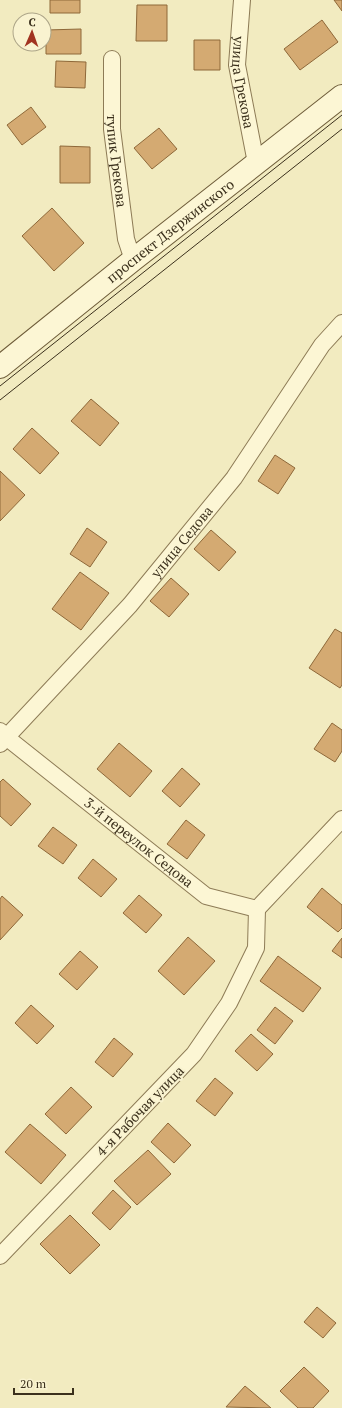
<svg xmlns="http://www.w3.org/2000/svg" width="342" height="1408" font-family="'PT Serif',serif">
<rect width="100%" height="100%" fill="#f2ebc0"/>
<path fill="#d4aa72" stroke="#8e6839" d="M50,0H80V13H50Z
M334,0H342V11Z
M137,5H167V41H136Z
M322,20L338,42L300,70L284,49Z
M81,29V54H46V30Z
M194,40H220V70H194Z
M56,61L86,62L85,88L55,87Z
M31,107L46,127L22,145L7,125Z
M159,128L177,149L152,169L134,148Z
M60,146L90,147V183H60Z
M52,208L84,243L54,271L22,236Z
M91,399L119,423L100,446L71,421Z
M32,428L59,453L40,474L13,449Z
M275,455L295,468L278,494L258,481Z
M0,471L25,495L0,521Z
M87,528L107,542L90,567L70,554Z
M211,530L236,552L219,571L194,549Z
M80,572L109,593L81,630L52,609Z
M171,578L189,594L169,617L150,601Z
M335,629L342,633V685L340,688L309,668Z
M332,723L342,730V751L335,762L314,749Z
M119,743L152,771L130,797L97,769Z
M182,768L200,784L180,807L162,791Z
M3,779L31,804L11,826L0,816V782Z
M186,820L205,835L187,859L167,844Z
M53,827L77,845L63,864L38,846Z
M93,859L117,879L101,897L78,878Z
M322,888L342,905V928L338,932L307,907Z
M139,895L162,915L146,933L123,913Z
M2,896L23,915L0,940V899Z
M188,937L215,961L184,995L158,971Z
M342,938V958L332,951Z
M80,951L98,967L77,990L59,974Z
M278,956L321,988L303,1012L260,981Z
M31,1005L54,1026L37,1044L15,1023Z
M275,1007L293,1021L275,1044L257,1030Z
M251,1034L273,1054L257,1071L235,1051Z
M114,1038L133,1054L113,1077L95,1062Z
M215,1078L233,1093L215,1116L196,1101Z
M71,1087L92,1107L66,1134L45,1114Z
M168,1123L191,1145L174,1163L151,1142Z
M30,1124L66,1155L41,1184L5,1152Z
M148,1150L171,1174L137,1205L114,1181Z
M113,1190L131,1207L110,1230L92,1213Z
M70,1215L100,1245L70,1274L40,1244Z
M317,1307L336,1323L323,1338L304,1322Z
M304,1367L329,1391L313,1408H298L280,1391Z
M245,1386L271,1408L226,1407Z"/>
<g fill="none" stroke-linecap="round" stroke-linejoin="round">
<g stroke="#8d7b56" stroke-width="18">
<g id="minor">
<path id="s1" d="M242,0L237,65L256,163"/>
<path id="s2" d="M112,59V129L126,239L133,260"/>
<path id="s3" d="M0,731L6,737L206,896L257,909L256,948L229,1003L194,1054L0,1256"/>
<path id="s4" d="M0,744L130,605L234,478L322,345L342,323"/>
<path d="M257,909L342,819"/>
</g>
</g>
<g stroke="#6e5c39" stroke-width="24">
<g id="secondary">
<path id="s5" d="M0,367L133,260L342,96"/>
</g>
</g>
<use href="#minor" stroke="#fcf6d4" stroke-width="16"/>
<use href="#secondary" stroke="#fcf6d4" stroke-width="22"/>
<path stroke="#3b301c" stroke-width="1" d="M0,386L342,115
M0,400L342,129"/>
</g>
<g text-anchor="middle" stroke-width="4" stroke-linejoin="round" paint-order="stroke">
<g font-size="14" fill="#3b301c" stroke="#f9f3d0">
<text dy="5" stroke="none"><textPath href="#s1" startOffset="83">улица Грекова</textPath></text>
<text dy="5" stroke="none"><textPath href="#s2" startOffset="102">тупик Грекова</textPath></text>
<text dy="5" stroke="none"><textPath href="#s5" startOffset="218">проспект Дзержинского</textPath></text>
<text dy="5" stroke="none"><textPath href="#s4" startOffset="272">улица Седова</textPath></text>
<text dy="5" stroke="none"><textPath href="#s3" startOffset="178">3-й переулок Седова</textPath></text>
<text transform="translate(140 1111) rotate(-46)" y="5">4-я Рабочая улица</text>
</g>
</g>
<g transform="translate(32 32) rotate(2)"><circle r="19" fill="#f9f3d0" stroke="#ada588"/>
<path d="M0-3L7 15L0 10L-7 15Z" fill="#a13320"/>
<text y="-6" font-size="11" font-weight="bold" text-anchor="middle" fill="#3b301c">С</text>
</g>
<path d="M14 1388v6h59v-6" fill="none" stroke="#3b301c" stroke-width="2"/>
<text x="20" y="1388" font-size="12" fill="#3b301c" stroke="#f9f3d0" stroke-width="3" paint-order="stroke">20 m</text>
</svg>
